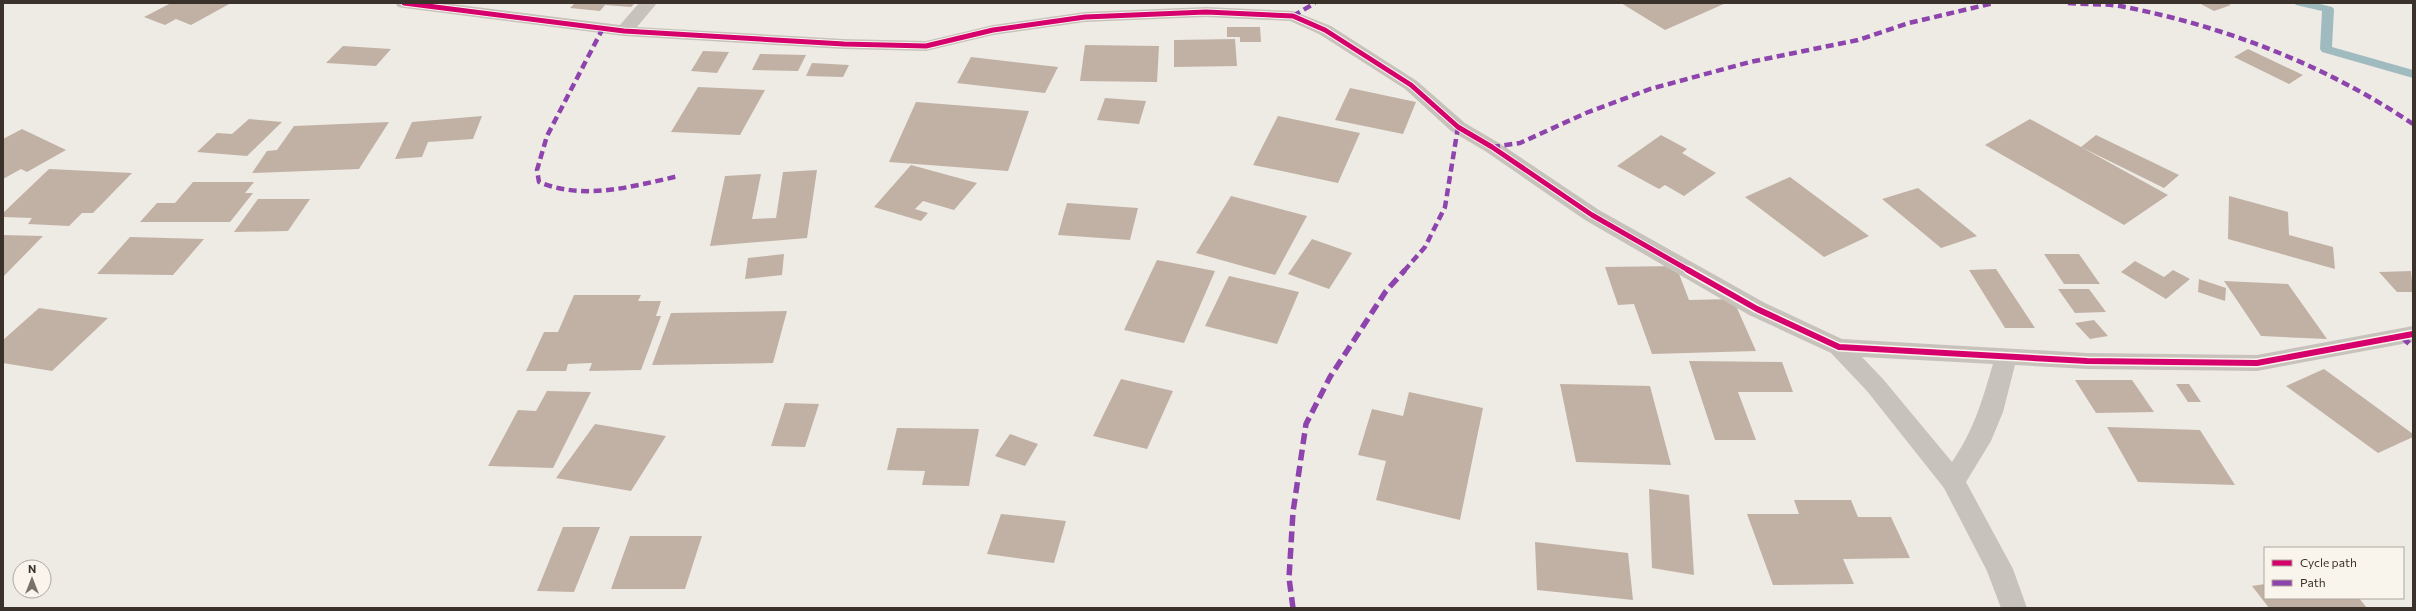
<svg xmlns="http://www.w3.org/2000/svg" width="2416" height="611" font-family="Commissioner,sans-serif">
<rect width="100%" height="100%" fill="#eeebe4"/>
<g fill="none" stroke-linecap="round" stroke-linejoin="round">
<path fill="#a0bbc0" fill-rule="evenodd" d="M2294,3H2316L2332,7L2334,9L2332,47L2413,70V78L2322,52L2320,49L2322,11L2296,5Z"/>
</g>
<path fill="#c1b1a5" d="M171,3H231L191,25L176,19L165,25L144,17Z
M575,3H635L631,7L605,5L600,11L570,8Z
M1621,3H1726L1665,30Z
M2199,3H2227L2231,5L2214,11Z
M1227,27H1260L1261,42H1240V37H1227Z
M1235,39L1237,66L1174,67V40Z
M1085,45L1159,46L1157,82L1080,81Z
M343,46L391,49L376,66L326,63Z
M2248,49L2303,75L2289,84L2234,57Z
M703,51L729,52L717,73L691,71Z
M760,54L806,55L798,71L752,70Z
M971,57L1058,67L1045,93L957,83Z
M812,63L849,65L843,77L806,76Z
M698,87L765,90L740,135L671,132Z
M1350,88L1416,102L1403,134L1335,120Z
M1105,98L1146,101L1139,124L1097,120Z
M916,102L1029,111L1008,171L889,162Z
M482,116L473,139L428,142L422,157L395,159L412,122Z
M1278,116L1360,133L1338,183L1253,165Z
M249,119L282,122L247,156L197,152L217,133L232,134Z
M2030,119L2168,195L2124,225L1985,145Z
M389,122L359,169L252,173L267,151L277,150L294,126Z
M22,129L66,150L27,172L21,169L3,179V139Z
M1661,135L1687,149L1682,153L1716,173L1684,196L1665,185L1659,189L1617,166Z
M2096,135L2179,175L2164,188L2081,147Z
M911,165L977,183L954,210L923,201L915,209L928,213L921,221L874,207Z
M49,169L132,173L93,213H82L69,226L28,224L32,218L3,217V213Z
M817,170L807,238L710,246L725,176L761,174L752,219L776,218L783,172Z
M1790,177L1869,236L1824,257L1745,197Z
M193,182H254L245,193H253L230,222H140L157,203H175Z
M1918,188L1977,236L1941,248L1882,199Z
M1231,196L1307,216L1275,275L1196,253Z
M2229,196L2288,212L2289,235L2333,247L2335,269L2228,239Z
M258,199H310L288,231L234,232Z
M1067,203L1138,208L1130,240L1058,235Z
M3,235L43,236L3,277Z
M130,237L204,239L173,275L97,274Z
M1312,239L1352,253L1329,289L1288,274Z
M784,254L782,275L745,279L748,258Z
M2044,254H2079L2100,284H2064Z
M1157,260L1215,271L1184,343L1124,330Z
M2135,261L2164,277L2173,270L2190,279L2166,299L2121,272Z
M1676,266L1689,300L1733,299L1756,351L1652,354L1634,304L1618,305L1605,267Z
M1996,269L2035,328H2005L1969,270Z
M2411,271L2413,292H2397L2379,272Z
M1229,276L1299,292L1277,344L1205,326Z
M2199,279L2226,288L2225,301L2198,292Z
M2224,281L2288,284L2327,339L2261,336Z
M2058,289H2089L2106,312L2075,313Z
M574,295H641L638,301H661L656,316H661L641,370L589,371L592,363L568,364L566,371H526L544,332H558Z
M39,308L108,318L52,371L3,363V340Z
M787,311L773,363L652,365L671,313Z
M2094,320L2108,336L2090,339L2075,323Z
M1689,361L1782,362L1793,392H1738L1756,440H1715Z
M2324,369L2413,434V437L2378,453L2286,386Z
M1121,379L1173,391L1147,449L1093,436Z
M2075,380H2132L2154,412L2096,413Z
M1560,384L1650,386L1671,465L1576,462Z
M2176,384H2189L2201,402H2188Z
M547,391L591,392L553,468L488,466L518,410L536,411Z
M1409,392L1483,408L1460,520L1376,500L1386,461L1358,455L1372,409L1403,416Z
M785,403L819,404L805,447L771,446Z
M595,424L666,436L631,491L556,478Z
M2107,427L2200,430L2235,485L2138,482Z
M897,428L979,429L969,486L922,485L925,471L887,470Z
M1010,434L1038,444L1025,466L995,456Z
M1649,489L1689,495L1694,575L1652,568Z
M1794,500H1851L1858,517H1891L1910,558L1843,559L1854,584L1773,585L1747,514H1799Z
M1001,514L1066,521L1054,563L987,554Z
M563,527H600L574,592L537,591Z
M630,536H702L685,589H611Z
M1535,542L1628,553L1633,600L1537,590Z
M2265,584V598H2359L2367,608H2269L2252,586Z"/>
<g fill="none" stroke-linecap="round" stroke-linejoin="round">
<path fill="#c7c3bc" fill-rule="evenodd" d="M395,3H444L620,25L639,3H657L637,27L844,39L926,41L993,25L1085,12L1206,7L1293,11L1331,26L1417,81L1465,123L1499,143L1599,210L1765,303L1842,339L2087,353L2257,355L2413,326V342L2257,371L2087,369L2015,365L2003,412L1991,441L1966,482L2013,569L2027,608H2001L1987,571L1944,488L1867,391L1831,353L1749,315L1585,220L1485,151L1451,131L1405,89L1319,34L1290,21L1206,17L1085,22L993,35L926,51L844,49L624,36L404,8L398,7ZM1862,357L1993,364C1982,401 1974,430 1952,462L1883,379Z"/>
<path stroke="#8e44ad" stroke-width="4.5" stroke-dasharray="8 4.5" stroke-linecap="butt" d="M2068,3C2087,5 2107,3 2125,7C2227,27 2327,66 2413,124
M1293,16L1315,3
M603,28L547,136L537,170L539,182C585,201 633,186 679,176
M1492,147L1520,143L1586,113L1650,89L1750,62L1858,40L1909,23L1994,3
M1404,271L1425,247L1445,207L1458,127"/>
<path stroke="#8e44ad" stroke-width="5.5" stroke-dasharray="11 5.5" stroke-linecap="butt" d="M2401,336L2413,347
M1293,608L1289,578L1293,512L1306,424L1330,377L1386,291L1405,270"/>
<g stroke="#faf5ec" stroke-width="7">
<path id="cycleway-far1" d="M404,3L624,31L844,44L926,46L993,30L1085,17L1206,12L1293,16L1325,30L1411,85L1458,127L1492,147L1592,215L1690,271"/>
</g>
<g stroke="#faf5ec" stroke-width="9">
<path id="cycleway" d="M1688,270L1757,309L1839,347L2087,361L2257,363L2413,334"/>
</g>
<use href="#cycleway-far1" stroke="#d6006c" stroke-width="5"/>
<use href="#cycleway" stroke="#d6006c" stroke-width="6"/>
</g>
<rect width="2416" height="611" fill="none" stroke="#39312a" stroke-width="8"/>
<rect x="2264" y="547" width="140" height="52" fill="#faf5ec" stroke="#ada79e"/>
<rect x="2272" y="560" width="20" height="6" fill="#d6006c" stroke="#ada79e"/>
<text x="2300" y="567" font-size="12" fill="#39312a">Cycle path</text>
<rect x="2272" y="580" width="20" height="6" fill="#8e44ad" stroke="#ada79e"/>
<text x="2300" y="587" font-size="12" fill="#39312a">Path</text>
<g transform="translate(32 579)"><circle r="19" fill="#faf5ec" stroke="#ada79e"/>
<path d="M0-3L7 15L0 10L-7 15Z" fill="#78726b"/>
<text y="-6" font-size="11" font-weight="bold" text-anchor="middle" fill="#39312a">N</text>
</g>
</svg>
